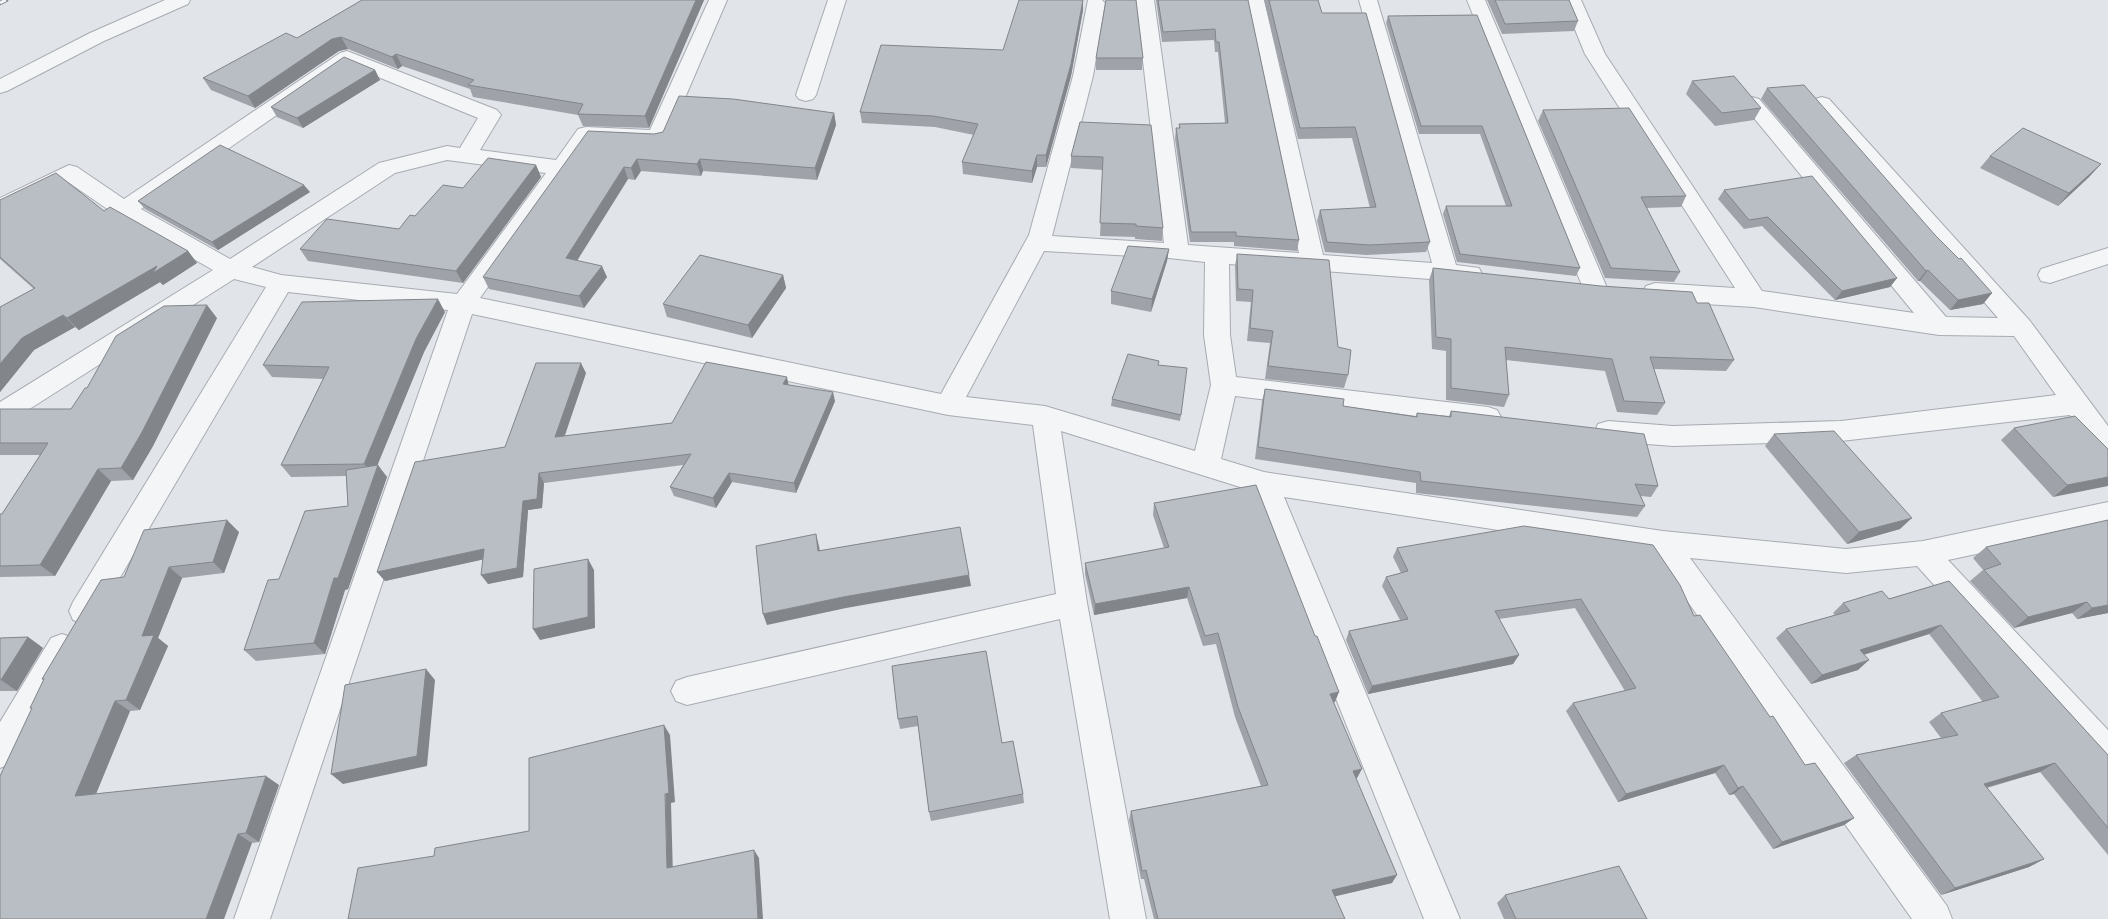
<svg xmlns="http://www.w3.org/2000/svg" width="2108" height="919" font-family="'Exo 2',sans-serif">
<rect width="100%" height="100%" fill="#e1e4e8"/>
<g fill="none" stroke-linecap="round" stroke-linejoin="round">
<g stroke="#a7abb2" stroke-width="2">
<path id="minor" d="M165,0H190L188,4L104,41L7,91L0,93V79L90,33Z
M709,0H727L666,142L658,144L592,141L480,298L941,394L1029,235L1073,76L1088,0H1102L1105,3L1093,76L1052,236L1164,243L1136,0H1154L1188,245L1299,253L1246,0H1264L1323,255L1432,263L1359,0H1377L1456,265L1479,268L1482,274L1479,280L1470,282L1229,264L1230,335L1236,377L1488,407L1497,410L1501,417L1497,424L1488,427L1235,396L1221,459L1264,472L1663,531L1846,549L1923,541L2108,502V526L1948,560L2108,730V769L2096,764L1917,566L1846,573L1690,558L1947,906L1952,919H1912L1654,554L1284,497L1460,919H1424L1253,491L1061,431L1087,603L1146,919H1110L1060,619L687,705L676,701L671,691L676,681L687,677L1056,594L1033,425L948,415L472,314L270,919H234L448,310L288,292L95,620L84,624L73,620L69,611L73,602L266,287L234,279L9,422L0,425V402L213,270L116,215L68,182L8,212L0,214V198L69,165L77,167L124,199L340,53L347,51L497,110L501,115L480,150L556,160L578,129L586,127L650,130ZM349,65L478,118L460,148L447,146L379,163L230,259L141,209ZM447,160L546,173L457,294L281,275L252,267L395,173ZM1044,251L1169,258L1205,262L1204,335L1211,385L1195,451L1045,406L966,397Z
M828,0H846L816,95L813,99L806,101L799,99L796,95Z
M1467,0H1485L1607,288L1604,294L1595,296L1586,294L1583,288Z
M1563,0H1581L1605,54L1762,291L1914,313L1745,107L1742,103L1745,99L1752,97L1759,99L1946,317L1998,318L1812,103L1815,99L1822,97L1829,99L2030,321L2108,426V458L2098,455L2070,415L1841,441L1673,446L1608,441L1598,438L1595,431L1598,424L1608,421L1673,426L1841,421L2056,395L2014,336L1939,335L1754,307L1655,301L1646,298L1643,292L1646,286L1655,283L1735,288L1585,54Z
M2108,248V264L2050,283L2041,281L2038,275L2041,269Z
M62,634L73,638L77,648L12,763L0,768V722L51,638Z"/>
</g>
<use href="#minor" fill="#f4f5f7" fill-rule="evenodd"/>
<g stroke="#7c8490" stroke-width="4.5">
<path id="rail" d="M0,3L6,0"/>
</g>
<use href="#rail" stroke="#f1f3f6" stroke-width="3" stroke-dasharray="9" stroke-linecap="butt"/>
</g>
<path fill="#9fa3a9" d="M362,0H704L649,128L583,126L578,115L473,97L470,89L402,66L398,69L348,49L339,51L255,108L211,90L203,78L297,38Z
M1083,0V10L1071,76L1046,167H1037L1032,183L963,174L962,162L974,135L935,127L862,123L860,112L1003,50Z
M1156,0H1248L1299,240L1297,251L1234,246V242H1190L1175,139L1176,128H1179V124L1225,123L1218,52H1215L1214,40L1162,42Z
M1264,0H1318L1322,13L1430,242L1426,252L1367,255L1325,252L1317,221L1320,210L1370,208L1352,138L1298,139Z
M1487,0H1569L1578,21L1574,31L1502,34Z
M1477,15L1580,268L1576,276L1457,262L1443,214L1446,206H1506L1480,134H1419L1386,23L1388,16Z
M1096,58H1143L1142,70H1096Z
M375,70L380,80L303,128L277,117L271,107Z
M1692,81L1761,108L1754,120L1715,126L1686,94Z
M1767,88L1935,235L1959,259L1992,293L1983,304L1950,310L1920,281H1918L1761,99Z
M1543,110L1686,196L1681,207L1646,208L1680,272L1674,282L1605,278L1538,121Z
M834,113L836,125L817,180L703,171L701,176L641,171L635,180L628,179L577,261L607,277L584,308L489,289L483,277L654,134L663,132Z
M1080,122L1163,228L1162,241L1135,239V237L1100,236L1103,170L1071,168V156Z
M1990,156L2101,164L2089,177L2058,206L1980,168Z
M536,165L541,177L463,283L308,261L300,249L399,229L415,216L463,188Z
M1724,190L1897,278L1890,287L1835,300L1762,226L1744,229L1718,199Z
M310,192L218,250L145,209L138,201Z
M0,200L104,211L188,251L197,263L163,285L160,282L79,330L75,327L34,350L0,392V307L34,289L0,259Z
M1169,249L1167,261L1151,312L1111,304V291Z
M1237,254L1338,347L1348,375L1344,388L1265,379L1270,343L1247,341L1251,302L1236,301L1235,266Z
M1433,268L1697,303L1734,360L1726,371L1654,369L1665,403L1657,415L1617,412L1605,371L1506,360L1509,395L1504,407L1446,400V351L1432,349L1429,280Z
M783,275L786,288L752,338L667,317L663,304Z
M445,312L424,352L377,465L387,477L348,589L345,590L325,654L256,661L244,650L279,579L348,506L346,476L291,477L281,465L323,379L272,377L263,365Z
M217,318L153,446L133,480L111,481L55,576L0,577V514H2L40,455H0V409H71L87,388Z
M1159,365L1181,415L1180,421L1111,406L1112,399Z
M586,373L564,436L672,423L789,385L835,401L796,493L732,482L716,508L674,496L670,487L683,465L544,483L542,508L528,510L523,577L488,584L483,559L385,581L377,572L505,447Z
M1265,389L1343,406L1416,416L1417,413L1449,416L1451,411L1658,486L1651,497L1641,496L1645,506L1637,517L1416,493V483L1255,459L1262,401Z
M2014,428L2108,449L2053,497L2001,440Z
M1774,434L1900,529L1847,544L1765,446Z
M1154,503L1335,702H1333L1357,778H1356L1392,883L1335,896L1345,919H1154L1144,879H1141L1129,820L1131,811L1261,786L1235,717L1216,644L1203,646L1187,598L1094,615L1085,574V563L1164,548L1153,515Z
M239,532L224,573L182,578L158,638L168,646L140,710L130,711L96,794L279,785L259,842L252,843L0,919L32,709L30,708L44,680L42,679L124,577Z
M1986,547L2108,613L2077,619L2072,613L2014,628L1970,581L1983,570L1973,558Z
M1397,548L1694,616L1770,717L1805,765L1854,818L1844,825L1773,849L1734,794L1729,795L1715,773L1618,802L1566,711L1573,703L1625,691L1575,608L1499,619L1519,655L1513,664L1368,694L1346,640L1349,631L1400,620L1382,586L1386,577L1401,573L1393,557Z
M1949,581L2108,755V855L2040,772L1987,788L2044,859L2029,867L1941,895L1844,763L1856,755L1941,738L1929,722L1941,713L1983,702L1929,634L1864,655L1858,670L1811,684L1776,638L1786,629L1835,615L1833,613L1843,603L1889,599Z
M28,637L43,648L17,691H0V638Z
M892,666L1002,743L1023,794L1024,803L931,821L929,812L918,726L900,729L898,719Z
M1505,895L1647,919H1504L1497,903Z"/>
<path fill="#82858a" d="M696,0H704L649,128L645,116Z
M1083,0V10L1071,76L1046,167V155Z
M341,37L348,49L339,51L255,108L248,96L332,39Z
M396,54L402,66L398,69L392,57Z
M375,70L380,80L303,128L297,118Z
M834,113L836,125L817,180L815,168Z
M1037,155V167L1032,183V171Z
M637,159L641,171L635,180L631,168Z
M700,159L703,171L701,176L697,164Z
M2101,164L2089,177L2058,206L2069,193Z
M536,165L541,177L463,283L456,271Z
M624,167L628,179L571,270L566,258Z
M304,185L310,192L218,250L212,242Z
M1169,249L1167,261L1151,312L1152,299Z
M188,251L197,263L163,285L160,282L79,330L67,318L157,266Z
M602,266L607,277L584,308L579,296Z
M1928,270L1920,281H1918L1926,271Z
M783,275L786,288L752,338L748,325Z
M1897,278L1890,287L1835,300L1842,291Z
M1992,293L1983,304L1950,310L1958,300Z
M438,299L445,312L424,352L373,476L364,464L416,339Z
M207,305L217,318L153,446L133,480L121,468Z
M63,315L75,327L34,350L0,392V364L22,338Z
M581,363L586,373L561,447L555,437Z
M787,377L789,387L783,384Z
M833,392L835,401L796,493L794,483Z
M378,465L387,477L348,589L345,590L325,654L314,643L334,578Z
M98,469L111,481L55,576L40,565Z
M539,473L544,483L542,508L528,510L523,577L488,584L481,575L523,501Z
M729,473L732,482L716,508L713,498Z
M2108,477V486L2053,497L2067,485Z
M1912,518L1900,529L1847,544L1859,532Z
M227,520L239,532L224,573L213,562Z
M816,534L819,546L822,563L818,551Z
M484,549L490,558L385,581L377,572Z
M588,559L594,570L595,628L540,640L533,629Z
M169,567L182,578L158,638L168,646L140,710L126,700L142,636Z
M969,575L971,586L846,608L767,625L763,614L843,597Z
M1189,587L1187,598L1094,615L1095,604Z
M2087,602L2072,613L2014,628L2028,617Z
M2108,605V613L2077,619L2092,608Z
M1941,625L1929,634L1849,659L1860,650Z
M28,637L43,648L17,691L1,680Z
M1519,655L1513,664L1368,694L1372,686Z
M1869,660L1858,670L1811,684L1822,675Z
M426,669L435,680L427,766L343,784L331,774Z
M1339,692L1335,702L1326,704L1330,694Z
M115,701L130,711L91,806L75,796Z
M664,725L670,735L675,802L671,803L673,877L667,868Z
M2055,763L2040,772L1970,792L1984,784Z
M1724,765L1715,773L1618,802L1626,794Z
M1362,769L1357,778L1348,780L1353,771Z
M266,776L279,785L259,842L246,833Z
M1743,786L1734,794L1729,795L1738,788Z
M1854,818L1844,825L1773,849L1782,842Z
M238,834L252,843L224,919H206Z
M754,850L759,858L763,919H758Z
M2044,859L2029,867L1941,895L1955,888Z
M1397,875L1392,883L1328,898L1332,890Z"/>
<path fill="#b9bec5" stroke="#82858a" d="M362,0H696L645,116L578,114L583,104L468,85L474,80L396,54L392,57L341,37L332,39L248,96L203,78L286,33L297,38Z
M1019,0H1083L1071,64L1046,155H1037L1032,171L962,162L978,124L933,116L860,112L881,45L1003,50Z
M1106,0H1136L1143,58H1096Z
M1158,0H1248L1299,240L1236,236V232H1191L1176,128H1180L1179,124L1228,123L1219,42H1216L1215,29L1163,32Z
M1269,0H1318L1322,13H1366L1430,242L1370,245L1327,242L1320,210L1376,207L1355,127L1300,128Z
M1495,0H1569L1578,21L1505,24Z
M1477,15L1580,268L1460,254L1446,206H1512L1482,126H1421L1388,16Z
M344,57L375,70L297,118L271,107Z
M1734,76L1761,108L1722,113L1692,81Z
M1804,85L1935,235L1959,259L1961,258L1992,293L1958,300L1928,270L1926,271L1767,88Z
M679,96L733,99L834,113L815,168L700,159L697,164L637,159L631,168L624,167L566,258L602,266L579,296L483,277L588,131L654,134L663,132Z
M1629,108L1686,196L1641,197L1680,272L1611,268L1543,110Z
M1080,122L1151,125L1163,228L1136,226V224L1100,223L1103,157L1071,156Z
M2023,128L2101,164L2069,193L1990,156Z
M220,145L304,185L212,242L138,201Z
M488,158L536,165L456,271L300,249L327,219L399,229L410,215L415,216L443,185L463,188Z
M56,173L104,211L110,207L188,251L153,273L157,266L67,318L63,315L22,338L0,364V307L35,288L0,257V200Z
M1812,176L1897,278L1842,291L1768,217L1749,220L1724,190Z
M1128,246L1169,249L1152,299L1111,291Z
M1237,254L1329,260L1338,347L1351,350L1348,375L1268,366L1273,331L1250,328L1253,290L1238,289Z
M700,255L783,275L748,325L663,304Z
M1433,268L1601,286L1692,292L1697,303H1709L1734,360L1650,357L1665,403L1624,401L1612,359L1505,347L1509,395L1451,388V339L1436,337Z
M438,299L416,339L364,464L281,465L329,367L263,365L302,302Z
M207,305L141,434L121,468L98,469L40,565L0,566V514H2L48,443H0V409H71L85,388H87L116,336L164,306Z
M1128,354L1159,361L1158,365L1187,368L1181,415L1112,399Z
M706,362L787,377L783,384L833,392L794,483L729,473L713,498L670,487L691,454L539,473L537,499L523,501L517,568L481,575L484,549L377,572L415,462L505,447L536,363H581L555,437L672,423Z
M1265,389L1344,399L1343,406L1417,417V413L1451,417V411L1644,434L1658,486L1635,484L1645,506L1421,481L1420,472L1258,447Z
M2075,416L2108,449V477L2067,485L2014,428Z
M1834,431L1912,518L1859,532L1774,434Z
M378,465L338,578H334L314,643L244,650L268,580L279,579L305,511L348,506L346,470Z
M1256,485L1315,636H1317L1339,692L1330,694L1362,769L1353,771L1397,875L1332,890L1345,919H1158L1146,870L1142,871L1131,811L1268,785L1238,707L1218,633L1205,636L1189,587L1095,604L1085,563L1169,547L1154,503Z
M227,520L213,562L169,567L142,636L154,635L126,700L115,701L75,796L266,776L246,833L238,834L206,919H0V776L32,708H30L44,679H42L101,580L124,577L144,530Z
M2108,520V605L2092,608L2087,602L2028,617L1984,570L2001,564L1986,547Z
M1524,526L1653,545L1680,585L1694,616L1700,615L1770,717L1773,716L1805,765L1815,763L1854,818L1782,842L1743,786L1738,788L1724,765L1626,794L1573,703L1636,688L1581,599L1495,611L1519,655L1372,686L1349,631L1408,619L1386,577L1408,571L1397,548Z
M960,527L969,575L843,597L763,614L756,546L816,534L818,551Z
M588,559V617L533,629L534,569Z
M1949,581L2108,755V828L2055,763L1984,784L2044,859L1955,888L1856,755L1958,735L1941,713L1999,697L1941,625L1860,650L1869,660L1822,675L1786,629L1850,611L1843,603L1882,591L1889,599Z
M28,637L1,680H0V638Z
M986,651L1002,743L1013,741L1023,794L929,812L917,716L898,719L892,666Z
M426,669L417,756L331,774L345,685Z
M664,725L669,793L665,794L667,868L754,850L758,919H348L358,868L434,856L435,848L529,831V758Z
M1619,866L1647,919H1516L1505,895Z"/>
</svg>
